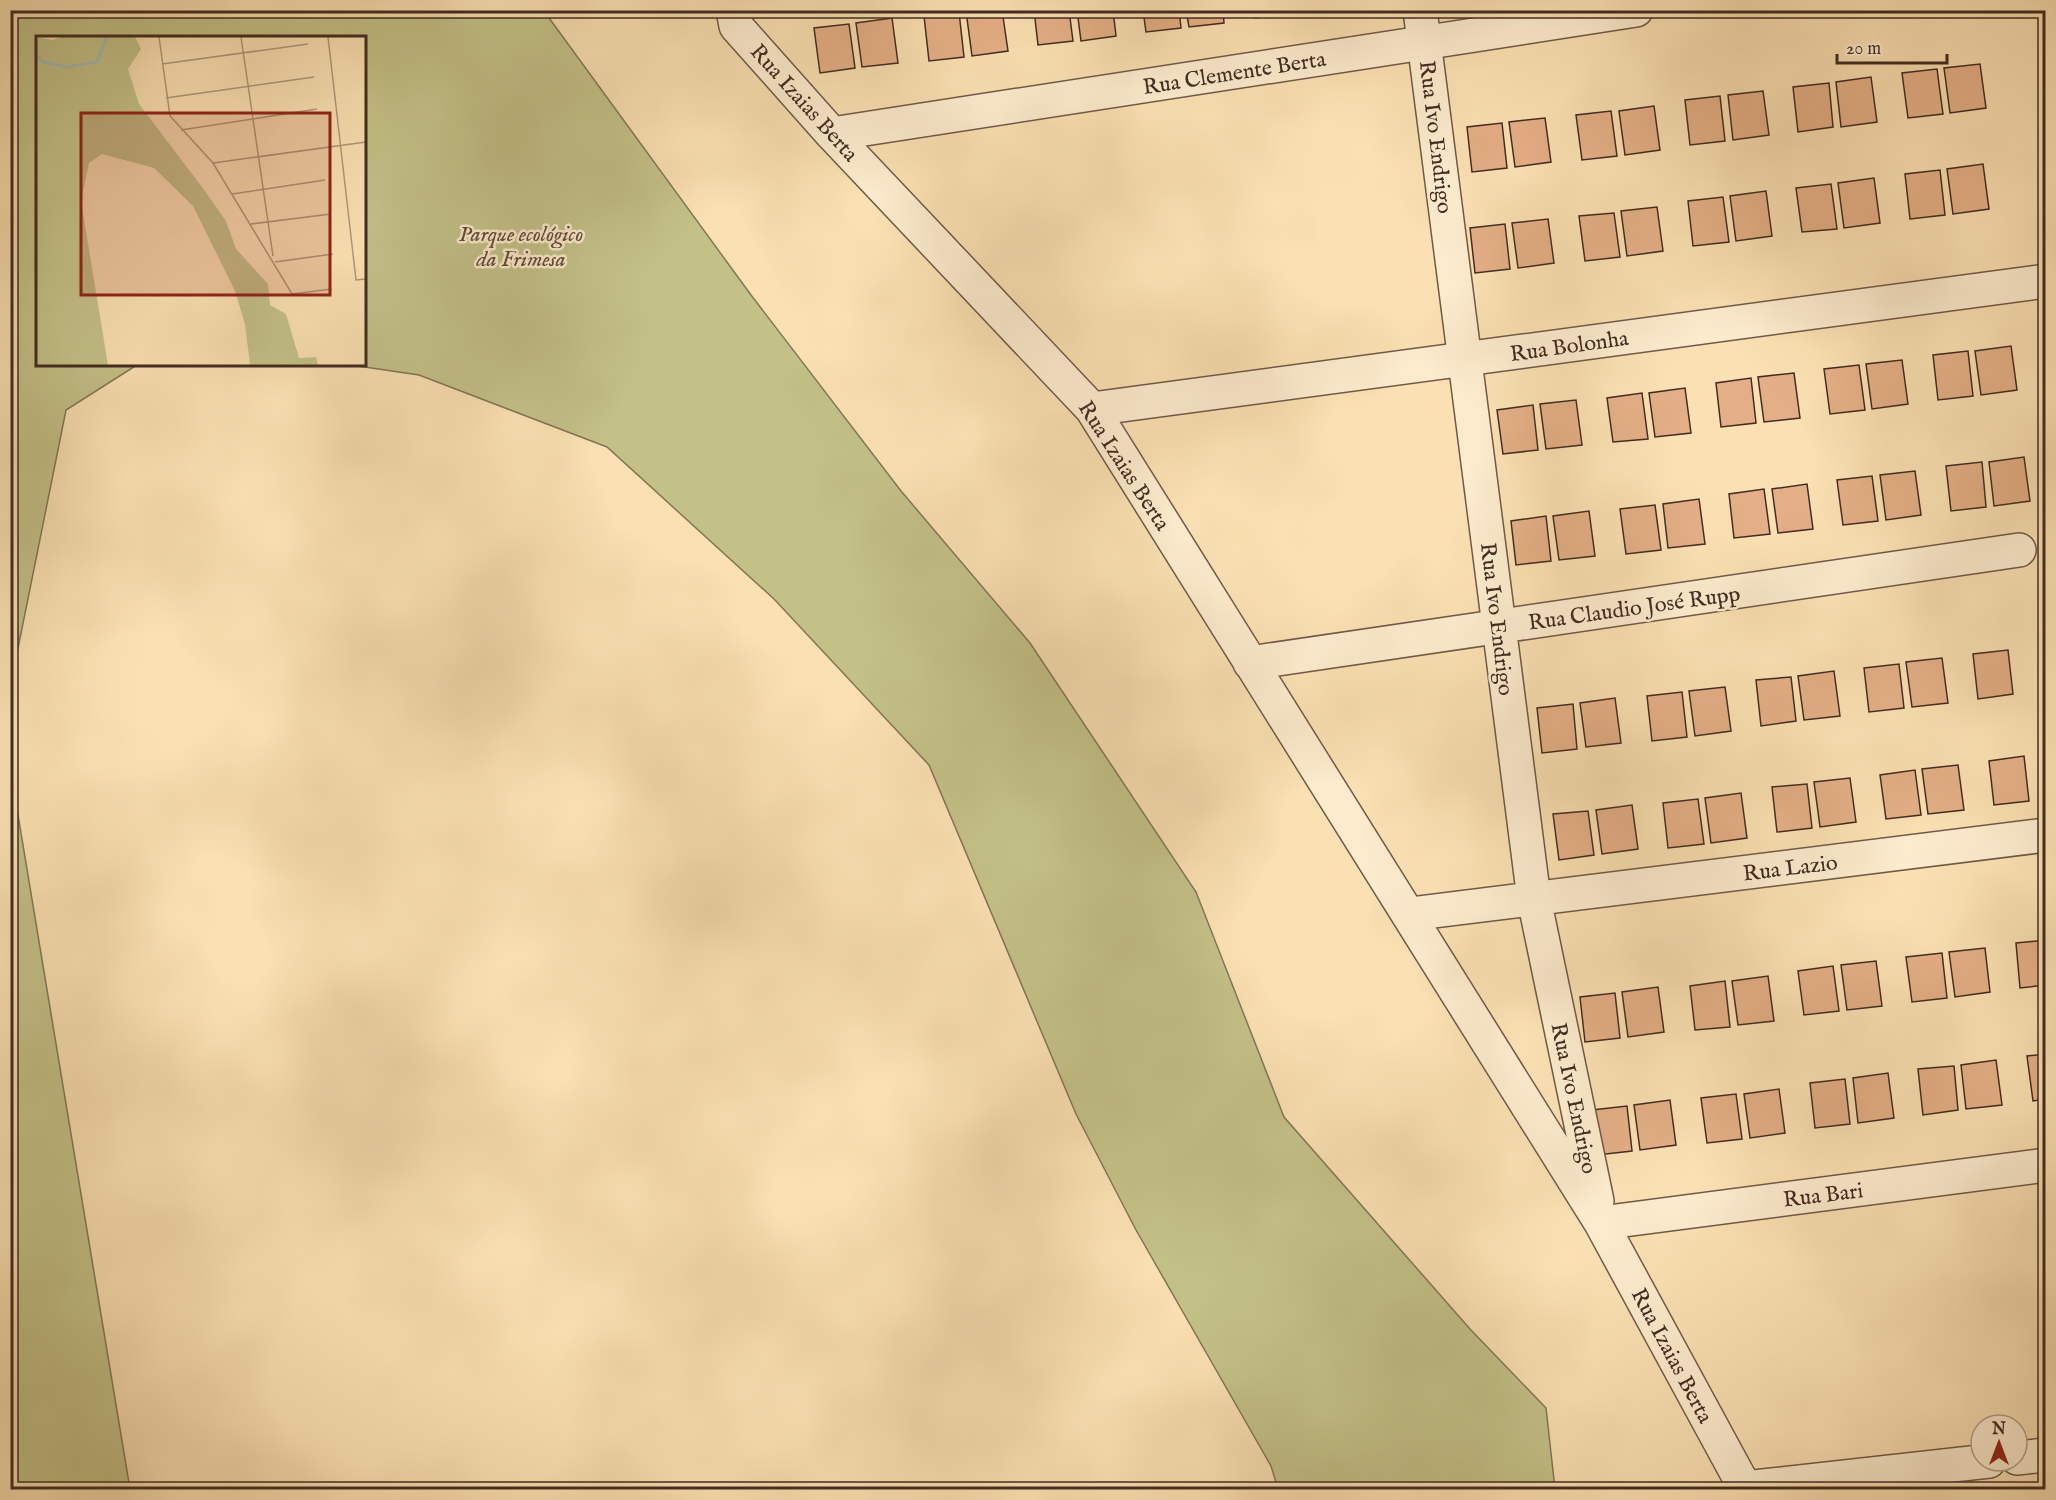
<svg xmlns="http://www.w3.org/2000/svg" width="2056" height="1500" font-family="'IM FELL English',serif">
<rect width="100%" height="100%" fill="#fae0b2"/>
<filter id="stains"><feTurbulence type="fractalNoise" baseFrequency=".00333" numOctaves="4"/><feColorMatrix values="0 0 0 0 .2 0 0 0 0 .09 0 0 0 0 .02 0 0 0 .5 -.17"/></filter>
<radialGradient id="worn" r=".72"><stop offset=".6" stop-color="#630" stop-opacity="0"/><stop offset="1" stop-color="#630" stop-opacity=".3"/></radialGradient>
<path fill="#c3c188" stroke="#827656" stroke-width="1.5" d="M11,10L544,11L751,295L901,491L1030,643L1196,892L1284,1117L1470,1329L1546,1408L1555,1489H1278L1271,1466L1136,1230L1076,1114L929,765L774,599L607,447L419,375L351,365L364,364V38H38V364L137,365L66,410L11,683Z
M10,773H11L130,1489H11Z"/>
<path fill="#e4af86" stroke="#422c23" stroke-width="1.5" d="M1002,10L1008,51L972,56L966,11Z
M1034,10H1069L1073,41L1038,45Z
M1077,10H1113L1116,36L1081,41Z
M1143,10H1179L1181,28L1146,32Z
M1186,10H1223L1224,23L1189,27Z
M1254,10H1290V14L1255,18Z
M1297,10H1320L1298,14Z
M959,12L964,57L929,61L924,16Z
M892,18L898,63L862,67L856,23Z
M849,24L855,68L820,73L814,28Z
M1980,64L1986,108L1950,113L1944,68Z
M1937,69L1943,114L1908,118L1902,73Z
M1871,77L1877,122L1841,127L1836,82Z
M1829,83L1833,127L1798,132L1793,87Z
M1763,91L1769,135L1733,140L1728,95Z
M1720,96L1725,141L1690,145L1685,100Z
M1654,106L1660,150L1625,155L1619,111Z
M1611,111L1617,156L1582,160L1576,115Z
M1545,118L1551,162L1515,167L1509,122Z
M1502,123L1507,168L1472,172L1467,127Z
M1983,164L1989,209L1953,214L1947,169Z
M1940,170L1945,215L1910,219L1905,174Z
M1874,178L1880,223L1844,228L1838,183Z
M1831,184L1837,229L1802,232L1796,188Z
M1766,191L1772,236L1736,241L1730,196Z
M1723,197L1729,242L1693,246L1688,201Z
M1657,207L1663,251L1627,256L1621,211Z
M1614,213L1620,257L1585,261L1579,216Z
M1548,219L1554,263L1518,268L1512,223Z
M1505,224L1510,269L1475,273L1470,228Z
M2011,346L2017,390L1981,395L1975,351Z
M1968,351L1973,396L1938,400L1933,355Z
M1902,360L1908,404L1872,409L1866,364Z
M1859,365L1865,410L1830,414L1824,369Z
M1794,373L1800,418L1764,422L1758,377Z
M1751,378L1756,423L1721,427L1716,383Z
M1685,388L1691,433L1655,437L1649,393Z
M1642,393L1648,439L1613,442L1607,398Z
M1576,400L1582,445L1546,449L1540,404Z
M1533,405L1538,450L1503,454L1497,410Z
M2024,457L2030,501L1994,506L1989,462Z
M1982,462L1986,507L1951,511L1946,466Z
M1915,471L1921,515L1886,520L1880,475Z
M1872,476L1878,521L1843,525L1837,480Z
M1807,484L1813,529L1778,533L1772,489Z
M1764,489L1770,534L1734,538L1729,494Z
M1699,499L1705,544L1668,548L1663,504Z
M1655,505L1661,550L1626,554L1620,509Z
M1589,511L1595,556L1559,560L1553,516Z
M1546,516L1551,561L1516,565L1511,521Z
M2008,650L2013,694L1978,699L1973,654Z
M1942,658L1948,703L1912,707L1906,662Z
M1899,664L1904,708L1869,712L1864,668Z
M1834,671L1840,716L1804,720L1798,676Z
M1791,677L1796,721L1761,726L1756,680Z
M1725,687L1731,731L1695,736L1689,691Z
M1682,692L1687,737L1652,741L1647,696Z
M1615,698L1621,743L1586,747L1580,703Z
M1573,704L1577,749L1542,753L1537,708Z
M2024,756L2029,801L1994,805L1989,761Z
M1958,765L1964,810L1928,814L1922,769Z
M1915,770L1921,815L1886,819L1880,775Z
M1850,778L1856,822L1820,827L1814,782Z
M1807,784L1812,828L1777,832L1772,787Z
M1741,793L1747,838L1711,843L1705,798Z
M1698,799L1704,844L1668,848L1663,803Z
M1632,805L1638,849L1602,854L1596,810Z
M1588,811L1594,855L1559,860L1553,814Z
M2046,940V985L2020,988L2016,943Z
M1985,948L1990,992L1955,997L1949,952Z
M1942,953L1947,998L1912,1002L1906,957Z
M1876,961L1882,1006L1847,1010L1841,965Z
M1833,966L1839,1011L1804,1015L1798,971Z
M1768,976L1774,1021L1738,1025L1732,981Z
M1725,981L1730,1027L1695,1030L1690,986Z
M1658,987L1664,1032L1628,1037L1622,992Z
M1615,993L1620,1038L1585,1042L1580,997Z
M2046,1054V1099L2033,1101L2027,1056Z
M1996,1060L2002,1105L1966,1109L1961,1065Z
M1954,1066L1958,1110L1923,1115L1918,1069Z
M1888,1073L1894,1118L1858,1123L1853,1078Z
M1845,1079L1850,1124L1815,1128L1810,1083Z
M1779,1089L1785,1133L1750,1138L1744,1094Z
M1736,1094L1742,1139L1707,1143L1701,1098Z
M1670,1100L1676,1145L1640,1150L1634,1105Z
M1627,1106L1632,1151L1597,1155L1592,1110Z"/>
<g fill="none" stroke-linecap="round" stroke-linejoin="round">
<g stroke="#705947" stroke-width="36">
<path id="minor" d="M733,10L736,26L832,134L1092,409L1601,1223L1745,1488L1989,1461
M1420,10L1534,899L1597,1201
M832,134L1636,10
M1092,409L2046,281
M1250,663L2019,550
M1410,914L2046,835
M1601,1223L2046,1165
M2017,1458L2046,1455"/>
</g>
<use href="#minor" stroke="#fcebcd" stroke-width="33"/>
</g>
<g text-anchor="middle" stroke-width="5" stroke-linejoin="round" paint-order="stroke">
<g font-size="22" fill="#422c23" stroke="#fcebcd">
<text transform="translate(1234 72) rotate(-9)" y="8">Rua Clemente Berta</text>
<text transform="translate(805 102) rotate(48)" y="8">Rua Izaias Berta</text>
<text transform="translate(1437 137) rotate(83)" y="8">Rua Ivo Endrigo</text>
<text transform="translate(1569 345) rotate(-8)" y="8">Rua Bolonha</text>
<text transform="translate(1125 465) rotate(57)" y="8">Rua Izaias Berta</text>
<text transform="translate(1634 607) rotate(-8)" y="8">Rua Claudio José Rupp</text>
<text transform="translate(1498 619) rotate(83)" y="8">Rua Ivo Endrigo</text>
<text transform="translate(1790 867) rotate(-7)" y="8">Rua Lazio</text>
<text transform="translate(1575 1098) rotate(78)" y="8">Rua Ivo Endrigo</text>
<text transform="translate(1823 1194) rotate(-7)" y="8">Rua Bari</text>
<text transform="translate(1673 1355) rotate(62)" y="8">Rua Izaias Berta</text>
</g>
<g font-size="22" font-style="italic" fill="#5c4a37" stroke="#fcebcd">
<text x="521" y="241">Parque ecológico<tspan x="521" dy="25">da Frimesa</tspan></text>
</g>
</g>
<g transform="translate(36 36)">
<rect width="330" height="330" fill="#fae0b2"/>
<path d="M0,1L16,4L26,1H99L105,13L92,33L103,68L169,155L190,185L200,213L232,248L234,269L250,278L263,322L280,321L282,329H214L209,288L199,255L157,170L118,132L66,118L53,127L45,165L72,329H0Z" fill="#c3c188"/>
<path fill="none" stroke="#a2bbb6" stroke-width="3" d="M0,19L7,26L31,31L61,26L71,1"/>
<path fill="none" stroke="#b09879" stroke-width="1.5" d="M123,1L134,80L177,127L256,258L296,253M205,1L237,220M292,1L320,244L330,243M126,28L272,8M130,62L278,41M145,94L281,73M177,127L330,106M196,158L289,144M215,188L295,178M239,226L297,218"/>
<path fill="#8f2418" fill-opacity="0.15" stroke="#8f2418" stroke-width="3" d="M45,77H294V259H45Z"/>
<rect width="330" height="330" fill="none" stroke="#422c23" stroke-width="3"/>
</g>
<rect width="2056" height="1500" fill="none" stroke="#fae0b2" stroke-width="36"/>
<rect x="12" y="12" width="2032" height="1476" fill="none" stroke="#422c23" stroke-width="3"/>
<rect x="18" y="18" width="2020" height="1464" fill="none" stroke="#422c23" stroke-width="1.5"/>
<g transform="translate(1999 1443)"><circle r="28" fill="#fcebcd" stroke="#b29f89" stroke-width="1.5"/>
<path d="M0-4.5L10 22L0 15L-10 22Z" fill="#8f2418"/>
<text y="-9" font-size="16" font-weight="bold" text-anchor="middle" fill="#422c23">N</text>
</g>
<path d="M1837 54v9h110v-9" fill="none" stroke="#422c23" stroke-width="3"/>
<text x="1846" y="54" font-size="18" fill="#422c23" stroke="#fcebcd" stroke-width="4.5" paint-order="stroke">20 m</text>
<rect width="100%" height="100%" filter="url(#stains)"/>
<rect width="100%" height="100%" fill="url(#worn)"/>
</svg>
